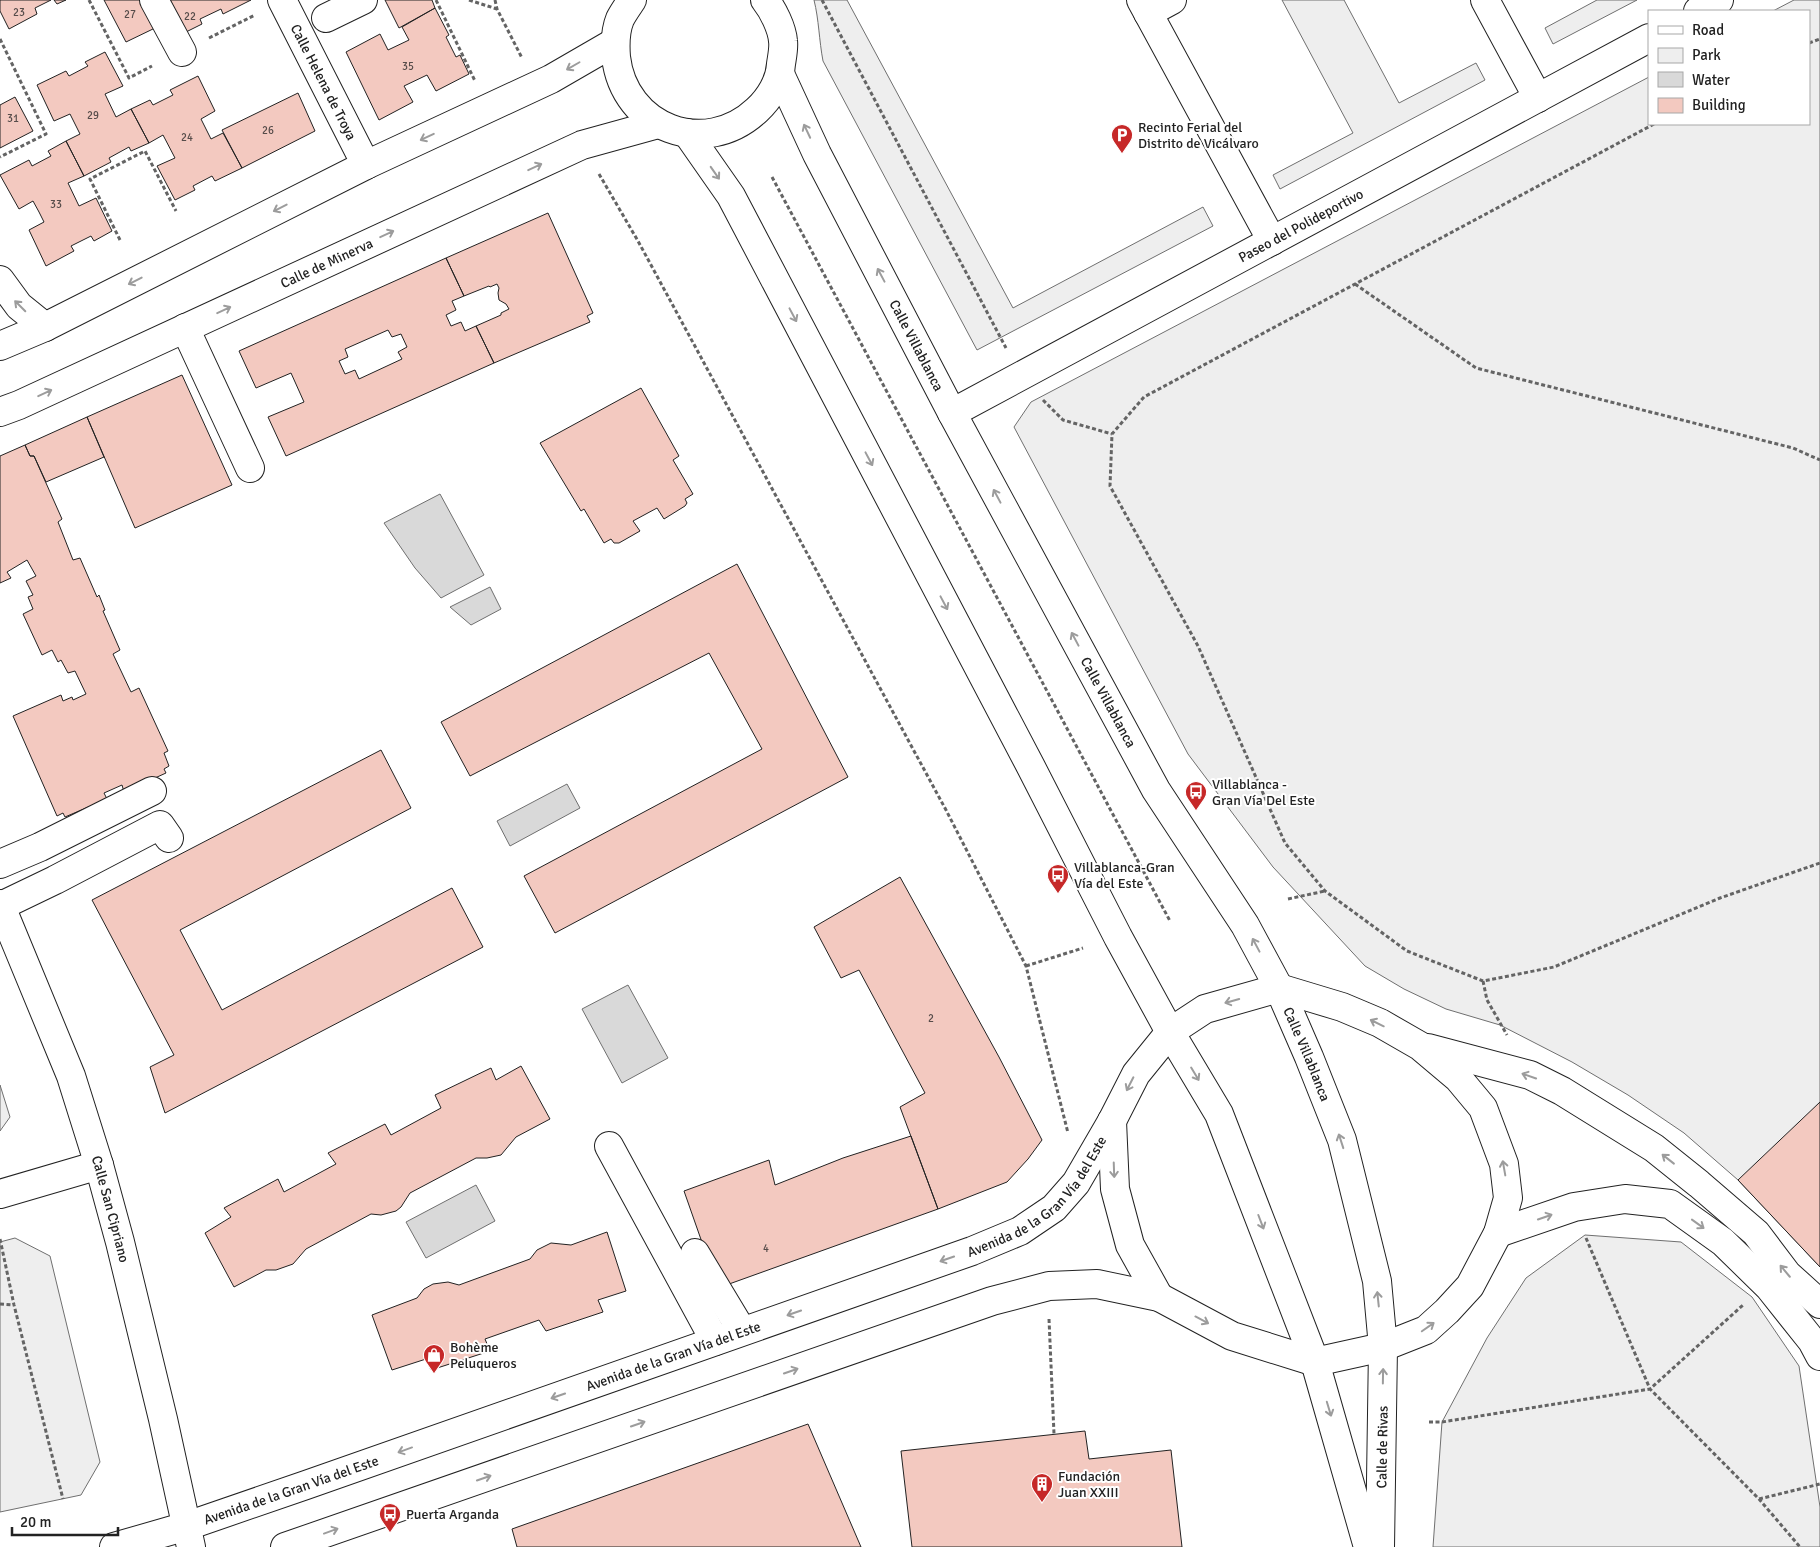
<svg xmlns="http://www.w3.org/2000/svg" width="1820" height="1547" font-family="Signika,sans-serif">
<rect width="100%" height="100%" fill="#fff"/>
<path fill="#eee" stroke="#6f6f6f" d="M814,0H847L1013,308L1203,207L1213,226L977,350L823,61C819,40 819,20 814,0Z
M1282,0H1344L1399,103L1476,63L1485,80L1280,189L1273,175L1353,133Z
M1597,0H1637L1553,44L1545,28Z
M1794,0H1820V1267L1738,1180L1684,1133L1628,1095L1572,1062L1500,1025L1446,1009L1404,989L1365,966L1273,867L1188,754L1014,427L1031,402L1649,77V124H1809V11H1773Z
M0,1085L10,1117L0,1131Z
M1585,1235L1681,1242L1752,1297L1799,1366L1820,1507V1547H1433L1442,1422L1487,1338L1526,1278Z
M15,1238L50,1256L100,1462L81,1495L0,1512V1242Z"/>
<path fill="#d9d9d9" stroke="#6f6f6f" d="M440,494L484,575L441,598L415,568L384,523Z
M490,587L501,609L471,625L450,607Z
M567,784L580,808L510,846L497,821Z
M628,985L668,1058L622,1083L582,1009Z
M476,1185L495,1221L426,1258L406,1222Z"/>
<path fill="#f3c9c0" stroke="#222" fill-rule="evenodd" d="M0,0H51L35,8L37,14L9,29L0,11Z
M54,0H66L57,4Z
M104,0H141L155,28L126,42Z
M167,0H251L223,14L221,9L200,19L202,24L184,33Z
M385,0H432L435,8L399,28Z
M435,8L449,35L446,37L456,57L460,55L469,74L436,91L427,75L404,86L413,102L379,120L346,52L380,34L388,50L409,40L402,27Z
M105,52L123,86L105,94L116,117L131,109L149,143L131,151L129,147L109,158L111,162L84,176L66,141L80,134L70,114L54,121L37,85L66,71L69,76L88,66L85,62Z
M198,76L215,111L201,119L211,139L223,133L242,168L215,181L212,176L193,186L195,190L175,200L157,166L175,158L163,135L149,143L131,109L150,100L153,105L173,95L170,90Z
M298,93L315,131L242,168L222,130Z
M15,97L33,131L0,148V105Z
M66,141L84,176L68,183L79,206L96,198L112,231L94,241L91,236L71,246L74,251L46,266L29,230L44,222L39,212L33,201L19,209L0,175L29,160L32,166L51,156L48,151Z
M548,213L593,313L587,316L590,322L494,363L476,326L501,315V313L509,309L506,304L499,300L498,293L499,288L497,284L490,287L489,286L464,296L446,258Z
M446,258L464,296L452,301L456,310L446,315L451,326L461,322L465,331L476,326L494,363L286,456L268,417L304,402L291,373L256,388L239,351ZM388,330L392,337L401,334L407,347L398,352L402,359L359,379L355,370L345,374L339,361L348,357L345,349Z
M182,375L232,485L135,528L87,417Z
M641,388L679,456L673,460L693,494L685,499L687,503L685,506L664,519L657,508L633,521L640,531L619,543H614L611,539L604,543L584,509L581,511L540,443Z
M87,417L104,457L46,482L34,456H30L25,445Z
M25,445L30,456H34L62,519L58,522L73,560L80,558L97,597L99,595L105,610L103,611L120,650L113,654L131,692L139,688L168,751L164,753L169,766L164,769L166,773L124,792L122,785L104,793L107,799L65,817L63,813L57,816L13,716L61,695L63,701L72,697L73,700L86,694L75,671L68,673L61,660L58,662L52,650L42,655L23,614L33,609L28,597L33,595L26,581L36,576L27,560L7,572L11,578L0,583V456Z
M737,564L848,777L555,933L524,876L762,749L709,653L470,776L441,722Z
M381,750L411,808L180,930L222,1010L452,888L483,947L165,1113L150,1067L174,1055L92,900Z
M900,877L999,1057L1042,1140L1028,1159L1007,1182L938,1209L900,1107L925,1093L859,970L841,978L814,927Z
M521,1066L550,1119L516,1137L501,1155L487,1158H476L410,1193L401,1207L396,1211L381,1215L371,1214L306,1249L293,1264L276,1270H266L234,1287L205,1233L231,1217L224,1208L278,1179L284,1192L336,1164L328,1153L385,1124L391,1135L441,1108L435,1095L491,1068L496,1080Z
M1820,1102V1267L1738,1180Z
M911,1136L938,1209L718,1288L684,1191L769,1160L775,1185L843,1158Z
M607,1232L626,1291L598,1300L603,1312L546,1331L539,1320L485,1339L490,1351L431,1370L426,1359L392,1370L372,1315L417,1298L424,1289L433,1284L448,1282L459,1285L530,1259L537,1250L551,1243L571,1245Z
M808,1424L861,1547H517L512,1529Z
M1085,1431L1089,1459L1171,1450L1182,1547H912L901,1451Z"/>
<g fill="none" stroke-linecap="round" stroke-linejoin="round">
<g stroke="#222" stroke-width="30">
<g id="minor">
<path d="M154,0L182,52"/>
<path id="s1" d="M282,0L366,165"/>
<path d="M1141,0L1272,241"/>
<path d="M1485,0L1538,98"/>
<path d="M1698,11L1719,0"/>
<path d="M1148,13L1172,0"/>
<path d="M326,18L363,0"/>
<path d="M0,280L19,306L45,327"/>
<path d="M185,328L250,468"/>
<path d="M0,346L45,327L366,165L551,79L615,42"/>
<path id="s2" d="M0,412L19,405L582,145L658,124"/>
<path id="s3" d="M952,413L1649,38"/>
<path d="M0,864L40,847L152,791"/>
<path id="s4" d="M0,904L71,1076L99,1165L120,1242L163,1419L191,1547"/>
<path d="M1,906L55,880L160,825L169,838"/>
<path d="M609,1146L715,1341"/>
<path d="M0,1194L99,1165"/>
<path d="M695,1253L742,1331"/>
</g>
</g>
<g stroke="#222" stroke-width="30">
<g id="major">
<path d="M632,0C628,6 623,13 620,19C615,31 615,44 616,57C624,128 705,159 757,110C770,98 780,81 781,64C782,57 784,48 783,41C782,28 773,10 765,0"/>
<path id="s5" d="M780,74L817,154L952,413L1156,790L1245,925L1279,988L1309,1057L1342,1140L1377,1281L1383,1347L1380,1547"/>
<path d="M687,133L731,196L1031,767L1118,937L1170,1032L1219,1114L1315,1362L1368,1547"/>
<path d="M1428,1048L1530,1075L1562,1091L1654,1148L1699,1184L1756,1233L1787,1274L1820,1304"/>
<path d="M1112,1121L1115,1189L1130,1245L1159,1297"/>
<path d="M1498,1233L1574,1207L1625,1199L1670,1204L1723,1242L1769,1287L1812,1341L1820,1356"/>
<path id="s6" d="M114,1547L187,1526L306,1485L972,1251L1020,1231L1054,1208L1076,1183L1112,1121L1136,1074L1170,1032L1205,1009L1279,988"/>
<path d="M285,1547L992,1301L1049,1286L1097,1284L1159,1297L1232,1336L1315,1362L1383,1347L1426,1330L1447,1311L1470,1286L1498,1233L1508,1198L1504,1164L1483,1108L1458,1078L1420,1046L1380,1023L1342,1007L1279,988"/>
</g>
</g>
<path stroke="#646464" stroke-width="3" stroke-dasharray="4 2.5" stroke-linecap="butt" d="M89,0L129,78L152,66
M436,0L475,81
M469,0L497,9
M495,0L497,9L522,58
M822,0L1006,348
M209,38L255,15
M0,39L46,134L0,157
M1809,43L1820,39
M1654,124L1144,397L1112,434L1110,486L1198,646L1285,843L1325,891L1407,951L1483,981L1554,967L1720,898L1820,863
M599,174L638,241L946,810L1026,966L1068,1133
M772,177L1170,921
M120,240L90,179L145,151L176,211
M1355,284L1476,368L1793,448L1820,460
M1043,400L1063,420L1112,434
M1288,899L1325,891
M1026,966L1083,948
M1483,981L1487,1000L1507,1035
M1586,1238L1650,1389L1759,1499L1800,1547
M0,1239L14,1305L63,1499
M0,1304L14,1305
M1049,1319L1054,1434
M1429,1422H1442L1650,1389L1743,1305
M1759,1499L1820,1484"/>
<use href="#minor" stroke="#fff" stroke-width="28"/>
<use href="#major" stroke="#fff" stroke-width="28"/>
</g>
<defs><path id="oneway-shaft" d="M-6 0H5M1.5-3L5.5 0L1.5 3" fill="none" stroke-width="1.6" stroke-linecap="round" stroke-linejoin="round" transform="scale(1.25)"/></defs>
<g stroke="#9c9c9c">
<use href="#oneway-shaft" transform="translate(573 66) rotate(150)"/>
<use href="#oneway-shaft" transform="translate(807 131) rotate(-115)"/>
<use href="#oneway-shaft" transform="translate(427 137) rotate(155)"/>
<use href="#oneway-shaft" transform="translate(535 167) rotate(-25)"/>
<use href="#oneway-shaft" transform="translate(715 173) rotate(55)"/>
<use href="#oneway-shaft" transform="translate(280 208) rotate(153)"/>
<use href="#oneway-shaft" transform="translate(387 234) rotate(-25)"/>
<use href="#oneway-shaft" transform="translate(881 275) rotate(-118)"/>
<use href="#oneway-shaft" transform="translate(135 281) rotate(153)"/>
<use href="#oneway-shaft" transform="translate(20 306) rotate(-135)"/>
<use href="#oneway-shaft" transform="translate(224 310) rotate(-25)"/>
<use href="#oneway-shaft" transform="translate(793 315) rotate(62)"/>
<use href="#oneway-shaft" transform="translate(45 393) rotate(-25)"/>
<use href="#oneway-shaft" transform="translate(869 459) rotate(62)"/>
<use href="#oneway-shaft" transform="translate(997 496) rotate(-118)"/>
<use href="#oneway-shaft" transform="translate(944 603) rotate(62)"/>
<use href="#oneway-shaft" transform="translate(1075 639) rotate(-118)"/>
<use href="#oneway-shaft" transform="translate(1256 945) rotate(-118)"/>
<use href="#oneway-shaft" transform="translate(1232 1001) rotate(164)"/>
<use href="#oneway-shaft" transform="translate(1377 1023) rotate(-154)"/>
<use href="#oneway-shaft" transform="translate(1195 1074) rotate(59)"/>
<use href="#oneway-shaft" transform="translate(1529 1076) rotate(-161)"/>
<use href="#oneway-shaft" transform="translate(1130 1084) rotate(117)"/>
<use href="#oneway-shaft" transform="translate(1341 1141) rotate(-108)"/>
<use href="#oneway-shaft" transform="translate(1668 1159) rotate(-142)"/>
<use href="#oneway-shaft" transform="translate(1504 1168) rotate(-100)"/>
<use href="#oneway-shaft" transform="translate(1114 1170) rotate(88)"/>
<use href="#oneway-shaft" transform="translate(1545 1217) rotate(-19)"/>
<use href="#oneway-shaft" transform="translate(1261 1222) rotate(69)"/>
<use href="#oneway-shaft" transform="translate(1698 1224) rotate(36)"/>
<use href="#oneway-shaft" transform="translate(947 1259) rotate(161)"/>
<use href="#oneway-shaft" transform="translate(1785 1271) rotate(-130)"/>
<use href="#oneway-shaft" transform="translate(1378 1299) rotate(-96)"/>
<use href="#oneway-shaft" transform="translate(794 1313) rotate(161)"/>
<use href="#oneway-shaft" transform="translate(1202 1320) rotate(28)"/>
<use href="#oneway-shaft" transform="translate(1428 1327) rotate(-35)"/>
<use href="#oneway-shaft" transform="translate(791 1371) rotate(-19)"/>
<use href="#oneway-shaft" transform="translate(1383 1376) rotate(-89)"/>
<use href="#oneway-shaft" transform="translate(558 1396) rotate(161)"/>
<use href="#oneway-shaft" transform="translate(1329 1409) rotate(73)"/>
<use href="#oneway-shaft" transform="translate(638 1424) rotate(-19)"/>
<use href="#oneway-shaft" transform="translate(405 1450) rotate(160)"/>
<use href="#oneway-shaft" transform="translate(484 1478) rotate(-19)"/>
<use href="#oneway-shaft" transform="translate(331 1531) rotate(-20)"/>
</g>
<defs>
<g id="parking-pin" transform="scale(1.125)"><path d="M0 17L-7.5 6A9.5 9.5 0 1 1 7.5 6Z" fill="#c62828" stroke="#fff"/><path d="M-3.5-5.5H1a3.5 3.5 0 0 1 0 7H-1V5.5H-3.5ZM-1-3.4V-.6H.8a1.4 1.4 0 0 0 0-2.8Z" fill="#fff"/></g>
<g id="bus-pin" transform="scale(1.125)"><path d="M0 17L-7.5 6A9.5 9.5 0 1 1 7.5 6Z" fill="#c62828" stroke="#fff"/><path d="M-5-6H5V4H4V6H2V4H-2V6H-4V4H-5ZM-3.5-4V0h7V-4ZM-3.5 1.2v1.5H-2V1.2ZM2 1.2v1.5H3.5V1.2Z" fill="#fff"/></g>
<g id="shop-pin" transform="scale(1.125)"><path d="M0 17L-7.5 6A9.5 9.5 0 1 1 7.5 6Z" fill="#c62828" stroke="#fff"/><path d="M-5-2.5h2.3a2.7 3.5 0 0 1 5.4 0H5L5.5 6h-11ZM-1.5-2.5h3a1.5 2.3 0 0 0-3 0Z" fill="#fff"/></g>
<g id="building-pin" transform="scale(1.125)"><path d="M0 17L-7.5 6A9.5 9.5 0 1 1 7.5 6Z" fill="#c62828" stroke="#fff"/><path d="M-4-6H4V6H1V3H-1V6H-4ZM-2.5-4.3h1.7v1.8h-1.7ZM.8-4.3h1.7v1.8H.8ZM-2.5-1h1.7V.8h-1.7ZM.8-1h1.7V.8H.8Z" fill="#fff"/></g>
</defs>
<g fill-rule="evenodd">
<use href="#parking-pin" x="1122" y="135"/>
<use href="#bus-pin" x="1196" y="792"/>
<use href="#bus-pin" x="1058" y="875"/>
<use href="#shop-pin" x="434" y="1355"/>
<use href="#building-pin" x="1042" y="1484"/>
<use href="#bus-pin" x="390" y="1514"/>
</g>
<g text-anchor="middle" stroke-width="4" stroke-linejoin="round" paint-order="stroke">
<g font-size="11" fill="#564c4a">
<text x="19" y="16">23</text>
<text x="130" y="18">27</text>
<text x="190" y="20">22</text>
<text x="408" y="70">35</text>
<text x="93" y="119">29</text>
<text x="13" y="122">31</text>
<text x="268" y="134">26</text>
<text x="187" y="141">24</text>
<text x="56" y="208">33</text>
<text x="931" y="1022">2</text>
<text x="766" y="1252">4</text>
</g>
<g font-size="14" fill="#222" stroke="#fff">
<text dy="5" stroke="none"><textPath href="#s1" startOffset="92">Calle Helena de Troya</textPath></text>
<text dy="5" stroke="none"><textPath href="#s3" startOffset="396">Paseo del Polideportivo</textPath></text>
<text dy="5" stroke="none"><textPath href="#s2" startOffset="359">Calle de Minerva</textPath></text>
<text dy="5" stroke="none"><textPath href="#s5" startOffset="304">Calle Villablanca</textPath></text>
<text dy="5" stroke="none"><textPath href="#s5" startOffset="709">Calle Villablanca</textPath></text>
<text dy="5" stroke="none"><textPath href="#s5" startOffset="1114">Calle Villablanca</textPath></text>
<text dy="5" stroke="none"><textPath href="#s6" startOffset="995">Avenida de la Gran Vía del Este</textPath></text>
<text dy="5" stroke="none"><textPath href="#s4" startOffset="325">Calle San Cipriano</textPath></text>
<text dy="5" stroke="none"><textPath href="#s6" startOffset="591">Avenida de la Gran Vía del Este</textPath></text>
<text transform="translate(1382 1447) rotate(-89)" y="5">Calle de Rivas</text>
<text dy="5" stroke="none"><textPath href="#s6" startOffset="186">Avenida de la Gran Vía del Este</textPath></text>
</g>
<g font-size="14" fill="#222" stroke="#fff" text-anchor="start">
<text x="1138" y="132">Recinto Ferial del<tspan x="1138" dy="16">Distrito de Vicálvaro</tspan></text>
<text x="1212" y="789">Villablanca -<tspan x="1212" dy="16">Gran Vía Del Este</tspan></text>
<text x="1074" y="872">Villablanca-Gran<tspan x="1074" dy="16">Vía del Este</tspan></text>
<text x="450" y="1352">Bohème<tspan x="450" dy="16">Peluqueros</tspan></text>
<text x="1058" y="1481">Fundación<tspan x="1058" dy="16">Juan XXIII</tspan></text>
<text x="406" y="1519">Puerta Arganda</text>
</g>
</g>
<rect x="1648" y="10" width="162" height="115" fill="#ffffff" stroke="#a7a7a7"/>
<rect x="1658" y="26" width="25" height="8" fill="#ffffff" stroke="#a7a7a7"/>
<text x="1692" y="35" font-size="15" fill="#222222">Road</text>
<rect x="1658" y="48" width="25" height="15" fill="#eeeeee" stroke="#a7a7a7"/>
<text x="1692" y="60" font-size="15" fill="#222222">Park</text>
<rect x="1658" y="72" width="25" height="15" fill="#d9d9d9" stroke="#a7a7a7"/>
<text x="1692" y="85" font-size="15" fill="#222222">Water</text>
<rect x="1658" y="98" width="25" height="15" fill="#f3c9c0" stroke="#a7a7a7"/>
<text x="1692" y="110" font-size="15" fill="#222222">Building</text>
<path d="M12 1527v8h106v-8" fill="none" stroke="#222222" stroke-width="2.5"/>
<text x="20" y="1527" font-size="15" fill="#222222" stroke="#ffffff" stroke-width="4" paint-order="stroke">20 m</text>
</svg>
